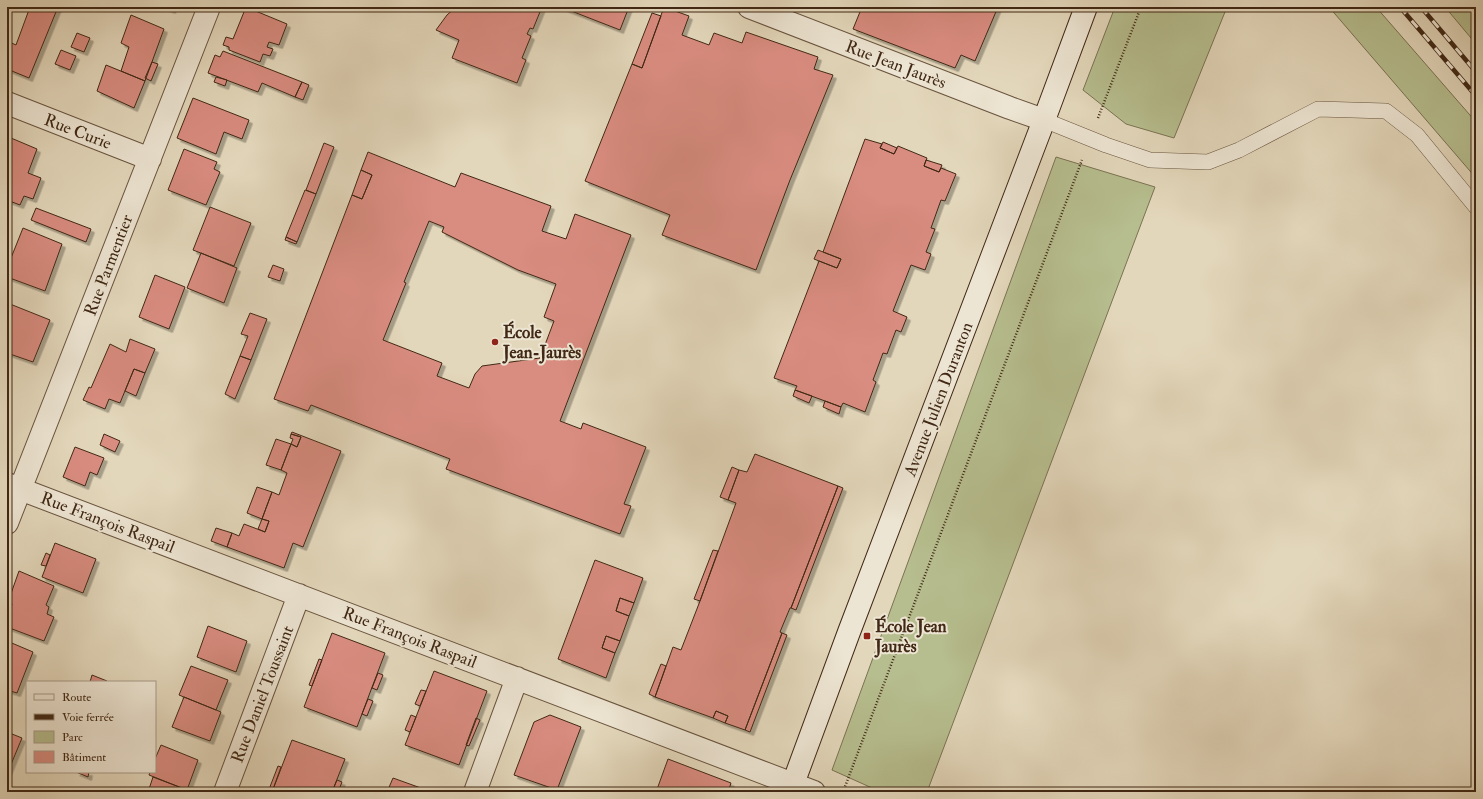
<svg xmlns="http://www.w3.org/2000/svg" width="1483" height="799" font-family="'IM FELL Double Pica',serif">
<defs>
<filter id="shadow"><feDropShadow dx="3.5" dy="3.5" stdDeviation="0" flood-color="#0004"/></filter>
</defs>
<rect width="100%" height="100%" fill="#e3d7bb"/>
<filter id="stains"><feTurbulence type="fractalNoise" baseFrequency=".005" numOctaves="4"/><feColorMatrix values="0 0 0 0 .2 0 0 0 0 .09 0 0 0 0 .02 0 0 0 .5 -.17"/></filter>
<radialGradient id="worn" r=".72"><stop offset=".6" stop-color="#630" stop-opacity="0"/><stop offset="1" stop-color="#630" stop-opacity=".3"/></radialGradient>
<path fill="#b6bd8e" stroke="#7b7252" d="M1115,7H1227L1174,138L1126,124L1083,90Z
M1329,7H1376L1476,122V178Z
M1445,7H1476V44Z
M1056,157L1155,187L927,792H881L832,770Z"/>
<path fill="#d98c80" stroke="#402815" fill-rule="evenodd" filter="url(#shadow)" d="M30,7H58L29,78L7,69V41L16,45Z
M164,7H173L172,10Z
M246,7L287,24L279,45L269,42L267,47L273,49L270,56L263,54L260,62L229,50V47L223,45L226,37L233,39Z
M456,7H542L533,29L530,28L527,34L531,36L522,58L526,60L517,83L452,58L459,40L436,30L447,15Z
M561,7H629L620,30Z
M664,7L689,16L682,35L709,45L714,33L742,43L746,32L818,57L814,69L833,75L790,180L756,270L662,235L670,215L585,181L632,64L642,68Z
M862,7H998L975,61L961,55L955,68L853,29Z
M652,13L661,16L642,68L632,64Z
M131,15L164,29L145,81L121,71L129,47L121,43Z
M77,33L90,38L84,52L71,47Z
M61,50L76,56L70,70L55,64Z
M223,51L302,82L295,97L262,83L258,92L208,73L215,55L220,57Z
M152,62L158,64L151,81L145,78Z
M106,65L145,81L134,108L97,91Z
M216,77L227,80L225,86L214,82Z
M302,82L309,85L303,100L295,97Z
M193,98L249,120L242,139L224,132L216,154L177,138Z
M11,138L37,149L28,173L41,178L33,199L24,196L20,205L7,200V142L9,143Z
M865,139L882,144L880,148L894,154L898,146L927,158L924,166L939,172L941,168L956,174L945,201L941,200L931,228L935,229L926,252L931,254L925,270L911,265L893,311L907,317L901,332L896,330L887,354L883,353L873,380L876,382L865,412L843,403L841,407L825,401L795,390L797,386L774,378L819,261L837,268L841,259L823,252Z
M883,142L897,148L894,154L880,148Z
M324,143L334,147L316,194L306,190Z
M184,149L217,162L214,169L220,172L206,205L168,190Z
M368,152L455,187L461,173L551,206L542,231L566,239L575,214L631,235L560,421L581,429L583,423L646,447L624,504L631,506L620,534L446,469L450,459L311,405L308,411L274,399L352,195L362,199L372,175L361,170ZM429,221L444,227L442,232L518,270L556,284L544,317L554,321L540,358L482,366L475,374L469,388L437,376L442,363L383,340L406,283L404,282Z
M926,160L942,165L939,172L924,166Z
M361,170L372,175L362,199L352,195Z
M305,190L316,194L297,242L286,237Z
M210,207L251,223L234,266L193,250Z
M36,208L91,229L86,242L31,220Z
M23,228L62,244L45,291L7,277V268Z
M286,237L297,242L296,244L285,240Z
M818,250L841,259L837,268L814,259Z
M201,253L237,268L224,303L187,288Z
M273,265L284,269L280,281L268,277Z
M155,275L185,287L169,329L139,317Z
M10,304L50,320L33,362L7,353V313Z
M250,313L267,319L251,360L240,356L248,336L241,334Z
M130,339L155,349L145,373L134,369L120,403L109,399L105,409L83,400L89,387L91,388L110,344L126,352Z
M240,356L251,360L235,399L225,394Z
M134,369L145,373L136,396L125,391Z
M795,390L812,396L809,403L793,396Z
M825,401L841,407L839,414L823,407Z
M292,432L341,451L303,547L293,543L284,568L227,547L232,533L239,536L244,524L265,532L269,521L262,519L272,492L279,495L287,473L281,470L291,444L297,447L301,437L291,434Z
M104,434L120,441L115,452L100,445Z
M291,434L301,437L297,447L291,444L293,439L290,438Z
M276,439L291,444L281,470L266,465Z
M75,447L104,458L97,475L90,472L85,486L63,477Z
M755,454L838,486L791,608H790L780,632L782,633L745,730L725,723L728,716L716,711L713,718L655,697L673,647L681,650L700,601L736,503L728,500L739,470L747,472Z
M732,467L739,470L728,500L720,497Z
M838,486L843,488L796,610L791,608Z
M257,487L272,492L262,519L247,513Z
M262,519L269,521L265,532L258,529Z
M216,528L232,533L227,547L211,541Z
M55,543L96,559L83,593L42,577Z
M713,550L718,551L700,601L694,599Z
M46,553L50,555L46,566L41,565Z
M595,560L643,578L634,603L620,598L616,611L629,616L620,641L606,636L602,648L615,653L606,678L558,659Z
M19,571L54,586L46,605L49,607L47,614L54,617L44,641L7,627V617L12,604L8,602Z
M620,598L634,603L629,616L616,611Z
M208,626L247,641L236,672L197,657Z
M332,633L385,653L357,727L304,707Z
M782,633L787,635L750,732L745,730Z
M606,636L620,641L615,653L602,648Z
M7,641L33,652L17,693L7,690Z
M319,659L322,660L312,686L309,685Z
M661,664L666,666L655,697L649,694Z
M191,666L228,680L216,710L179,695Z
M434,671L487,691L459,765L405,745Z
M378,673L383,675L377,690L372,688Z
M92,675L107,681V682H90Z
M421,690L426,691L420,706L415,704Z
M184,697L221,712L210,741L172,727Z
M368,699L373,701L367,716L362,714Z
M716,711L728,716L725,723L713,718Z
M411,715L416,717L410,732L405,730Z
M550,715L581,727L557,790L514,775L534,722Z
M476,718L480,720L469,746L466,745Z
M7,732L22,738L7,774Z
M292,740L345,759L332,792H272Z
M161,745L198,760L187,790L149,775L150,772H155V759Z
M668,759L731,783L728,792H656Z
M278,766L281,767L272,792H268Z
M76,772H89L88,777Z
M153,777L187,790L191,791L148,792Z
M393,778L432,792H387Z
M337,780L342,782L338,792H332Z"/>
<g fill="none" stroke-linecap="round" stroke-linejoin="round">
<g stroke="#69543e" stroke-width="16">
<path id="lane" d="M1044,120L1106,145L1150,160L1208,162L1239,150L1318,109L1386,111L1417,135L1476,207"/>
</g>
<g stroke="#69543e" stroke-width="24">
<path id="street" d="M749,7L1010,108L1044,120
M7,103L150,159
M7,484L814,792
M7,523L209,7
M225,792L299,595
M475,792L517,678"/>
</g>
<g stroke="#402815" stroke-width="24">
<path id="secondary" d="M790,792L849,632L1044,120L1086,7"/>
</g>
<path stroke="#402815" stroke-width="2.5" stroke-dasharray="1 2" stroke-linecap="butt" d="M1098,118L1141,7
M843,792L1082,160"/>
<use href="#lane" stroke="#ede5d3" stroke-width="15"/>
<use href="#street" stroke="#ede5d3" stroke-width="22"/>
<use href="#secondary" stroke="#ede5d3" stroke-width="22"/>
<g stroke="#402815" stroke-width="4.5">
<path id="rail" d="M1400,7L1476,96
M1421,7L1476,72"/>
</g>
<use href="#rail" stroke="#ede5d3" stroke-width="3" stroke-dasharray="9" stroke-linecap="butt"/>
</g>
<g fill="#8f2418" stroke="#ede5d3" stroke-width="1.5">
<circle cx="495" cy="342" r="4"/>
<rect x="863" y="632" width="8" height="8" rx="2"/>
</g>
<g text-anchor="middle" stroke-width="4" stroke-linejoin="round" paint-order="stroke">
<g font-size="17" fill="#402815" stroke="#ede5d3">
<text transform="translate(896 64) rotate(21)" y="6">Rue Jean Jaurès</text>
<text transform="translate(78 131) rotate(21)" y="6">Rue Curie</text>
<text transform="translate(108 265) rotate(-69)" y="6">Rue Parmentier</text>
<text transform="translate(938 399) rotate(-69)" y="6">Avenue Julien Duranton</text>
<text transform="translate(108 522) rotate(21)" y="6">Rue François Raspail</text>
<text transform="translate(410 637) rotate(21)" y="6">Rue François Raspail</text>
<text transform="translate(262 694) rotate(-69)" y="6">Rue Daniel Toussaint</text>
</g>
<g font-size="17" font-weight="bold" fill="#402815" stroke="#ede5d3" text-anchor="start">
<text x="503" y="338">École<tspan x="503" dy="20">Jean-Jaurès</tspan></text>
<text x="875" y="632">École Jean<tspan x="875" dy="20">Jaurès</tspan></text>
</g>
</g>
<rect width="1483" height="799" fill="none" stroke="#e3d7bb" stroke-width="24"/>
<rect x="8" y="8" width="1467" height="783" fill="none" stroke="#402815" stroke-width="2"/>
<rect x="12" y="12" width="1459" height="775" fill="none" stroke="#402815"/>
<rect x="26" y="681" width="130" height="92" fill="#ede5d3" stroke="#a89987"/>
<rect x="34" y="694" width="20" height="6" fill="#ede5d3" stroke="#a89987"/>
<text x="62" y="701" font-size="12" fill="#402815">Route</text>
<rect x="34" y="714" width="20" height="6" fill="#402815" stroke="#a89987"/>
<text x="62" y="721" font-size="12" fill="#402815">Voie ferrée</text>
<rect x="34" y="731" width="20" height="12" fill="#b6bd8e" stroke="#a89987"/>
<text x="62" y="741" font-size="12" fill="#402815">Parc</text>
<rect x="34" y="751" width="20" height="12" fill="#d98c80" stroke="#a89987"/>
<text x="62" y="761" font-size="12" fill="#402815">Bâtiment</text>
<rect width="100%" height="100%" filter="url(#stains)"/>
<rect width="100%" height="100%" fill="url(#worn)"/>
</svg>
